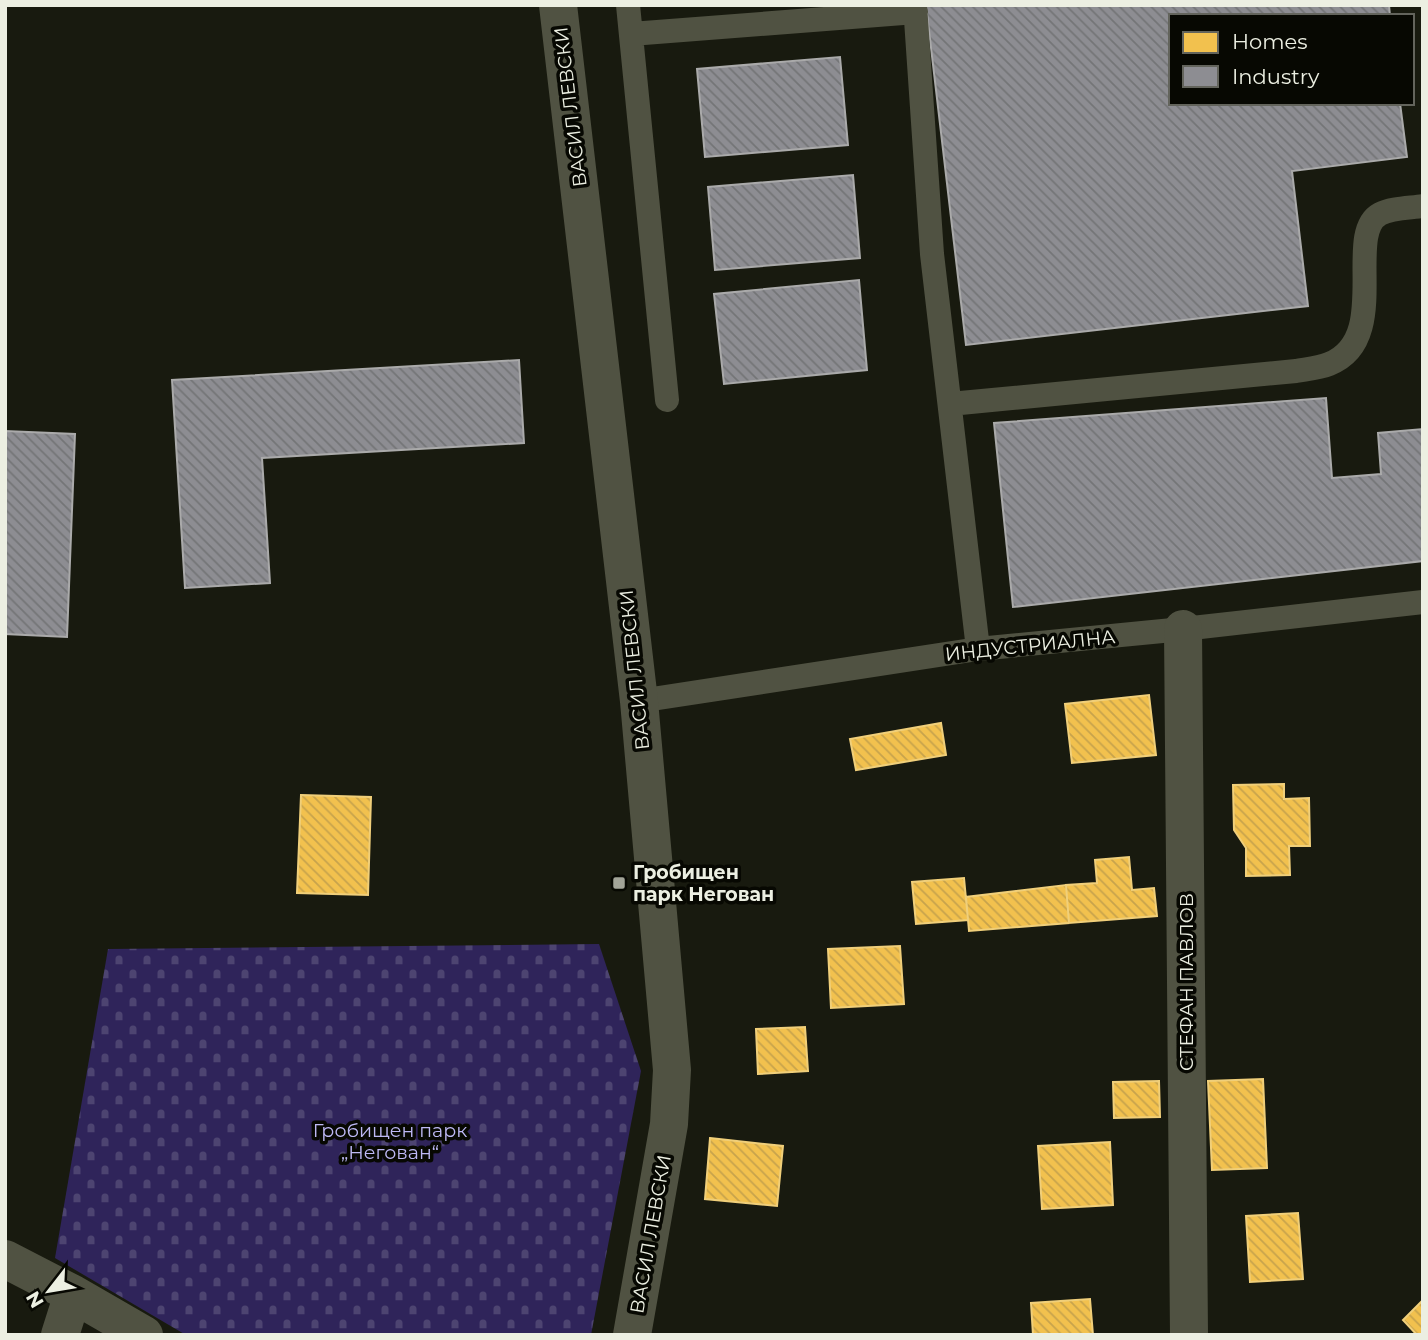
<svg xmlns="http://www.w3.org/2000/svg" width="1428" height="1340" font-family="Montserrat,sans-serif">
<defs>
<pattern id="cemetery-stones" width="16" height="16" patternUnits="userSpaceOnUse" patternTransform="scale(1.75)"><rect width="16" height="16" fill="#2f245a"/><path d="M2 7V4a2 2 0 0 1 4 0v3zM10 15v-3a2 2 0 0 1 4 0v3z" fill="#4d4471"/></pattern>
<pattern id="homes-back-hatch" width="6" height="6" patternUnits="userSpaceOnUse" patternTransform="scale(1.75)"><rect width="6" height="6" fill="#f2c14e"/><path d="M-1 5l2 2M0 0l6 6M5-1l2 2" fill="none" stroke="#c7a34c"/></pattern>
<pattern id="industry-back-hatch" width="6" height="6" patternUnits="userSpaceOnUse" patternTransform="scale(1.75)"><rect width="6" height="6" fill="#8d8d92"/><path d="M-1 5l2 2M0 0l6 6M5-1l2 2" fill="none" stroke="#747577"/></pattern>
</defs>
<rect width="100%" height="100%" fill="#181a0f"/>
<path fill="url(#cemetery-stones)" d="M599,944L641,1071L591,1335H186L55,1258L108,949Z"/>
<path fill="url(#homes-back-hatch)" stroke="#f0cf7a" stroke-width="2" d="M1149,695L1156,755L1072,763L1065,704Z
M941,723L946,755L856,770L850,739Z
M1284,784V799L1309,798L1310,846H1289L1290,875L1246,876V848L1234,830L1233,785Z
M301,795L371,797L368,895L297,893Z
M1129,857L1132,890L1154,888L1157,916L1069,923L1066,885L1097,883L1095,860Z
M964,878L968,920L916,924L912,882Z
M1066,885L1069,923L969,931L966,897Z
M900,946L904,1004L831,1008L828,949Z
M805,1027L808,1071L758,1074L756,1029Z
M1263,1079L1267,1168L1212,1170L1208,1081Z
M1159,1081L1160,1117L1114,1118L1113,1082Z
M710,1138L783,1146L777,1206L705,1199Z
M1110,1142L1113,1205L1042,1209L1038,1146Z
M1298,1213L1303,1279L1250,1282L1246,1216Z
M1090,1299L1093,1335H1033L1031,1303Z
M1423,1300V1335H1417L1403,1320Z"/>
<path fill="url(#industry-back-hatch)" stroke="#aaa" stroke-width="2" d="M926,5H1389L1390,16H1171V103H1400L1407,157L1292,171L1308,306L966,345Z
M840,57L848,145L705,157L697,69Z
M853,175L860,258L715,270L708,187Z
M859,280L867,370L724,384L714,294Z
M519,360L524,443L262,458L270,583L185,588L172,380Z
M1326,398L1332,478L1381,474L1378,433L1423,429V561L1013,607L994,423Z
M5,431L75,434L67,637L5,634Z"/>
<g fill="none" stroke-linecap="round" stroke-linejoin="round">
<path stroke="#505242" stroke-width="24" d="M628,5L667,400
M915,5L932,254L978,649
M631,34L916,12
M950,404L1296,371C1307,369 1319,368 1329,364C1393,339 1343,234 1380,214C1391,208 1410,208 1423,206
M639,701L978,649L1183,629L1423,602"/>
<path stroke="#505242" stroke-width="38" d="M1183,629L1189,1335
M5,1259L73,1294L144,1335
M60,1335L73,1294"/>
<path stroke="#505242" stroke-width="38" d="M558,5L639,701L672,1070L669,1124L632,1335"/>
</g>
<rect fill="#a2a498" stroke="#070802" stroke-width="2.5" x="612" y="876" width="14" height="14" rx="3.5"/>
<g text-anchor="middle" stroke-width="7" stroke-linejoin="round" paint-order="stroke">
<g font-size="19" fill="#ecefe2" stroke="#070802">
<text transform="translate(570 107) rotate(-97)" y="7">ВАСИЛ ЛЕВСКИ</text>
<text transform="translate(1030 645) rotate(-6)" y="7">ИНДУСТРИАЛНА</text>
<text transform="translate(634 670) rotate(-96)" y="7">ВАСИЛ ЛЕВСКИ</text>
<text transform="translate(1186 982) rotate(-90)" y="7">СТЕФАН ПАВЛОВ</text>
<text transform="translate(650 1234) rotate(-80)" y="7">ВАСИЛ ЛЕВСКИ</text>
</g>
<g font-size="19" font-weight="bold" fill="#ecefe2" stroke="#070802" text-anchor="start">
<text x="633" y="879">Гробищен<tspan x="633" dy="22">парк Негован</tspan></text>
</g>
<g font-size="19" fill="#beb9f5" stroke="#070802">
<text x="390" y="1137">Гробищен парк<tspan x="390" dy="22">„Негован“</tspan></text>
</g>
</g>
<rect width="1428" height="1340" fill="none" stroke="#ecefe2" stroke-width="14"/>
<rect x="1169" y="14" width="245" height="91" fill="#070802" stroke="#63645c" stroke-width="2"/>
<rect x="1183" y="32" width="35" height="21" fill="#f2c14e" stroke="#63645c" stroke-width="2"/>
<text x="1232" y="49" font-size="21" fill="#ecefe2">Homes</text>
<rect x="1183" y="66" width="35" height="21" fill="#8d8d92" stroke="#63645c" stroke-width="2"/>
<text x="1232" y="84" font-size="21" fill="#ecefe2">Industry</text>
<g transform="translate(49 1291) rotate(239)" stroke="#070802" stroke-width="5" paint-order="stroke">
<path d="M0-5L12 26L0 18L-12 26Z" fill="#ecefe2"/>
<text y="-10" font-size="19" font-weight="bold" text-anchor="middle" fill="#ecefe2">N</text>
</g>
</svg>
